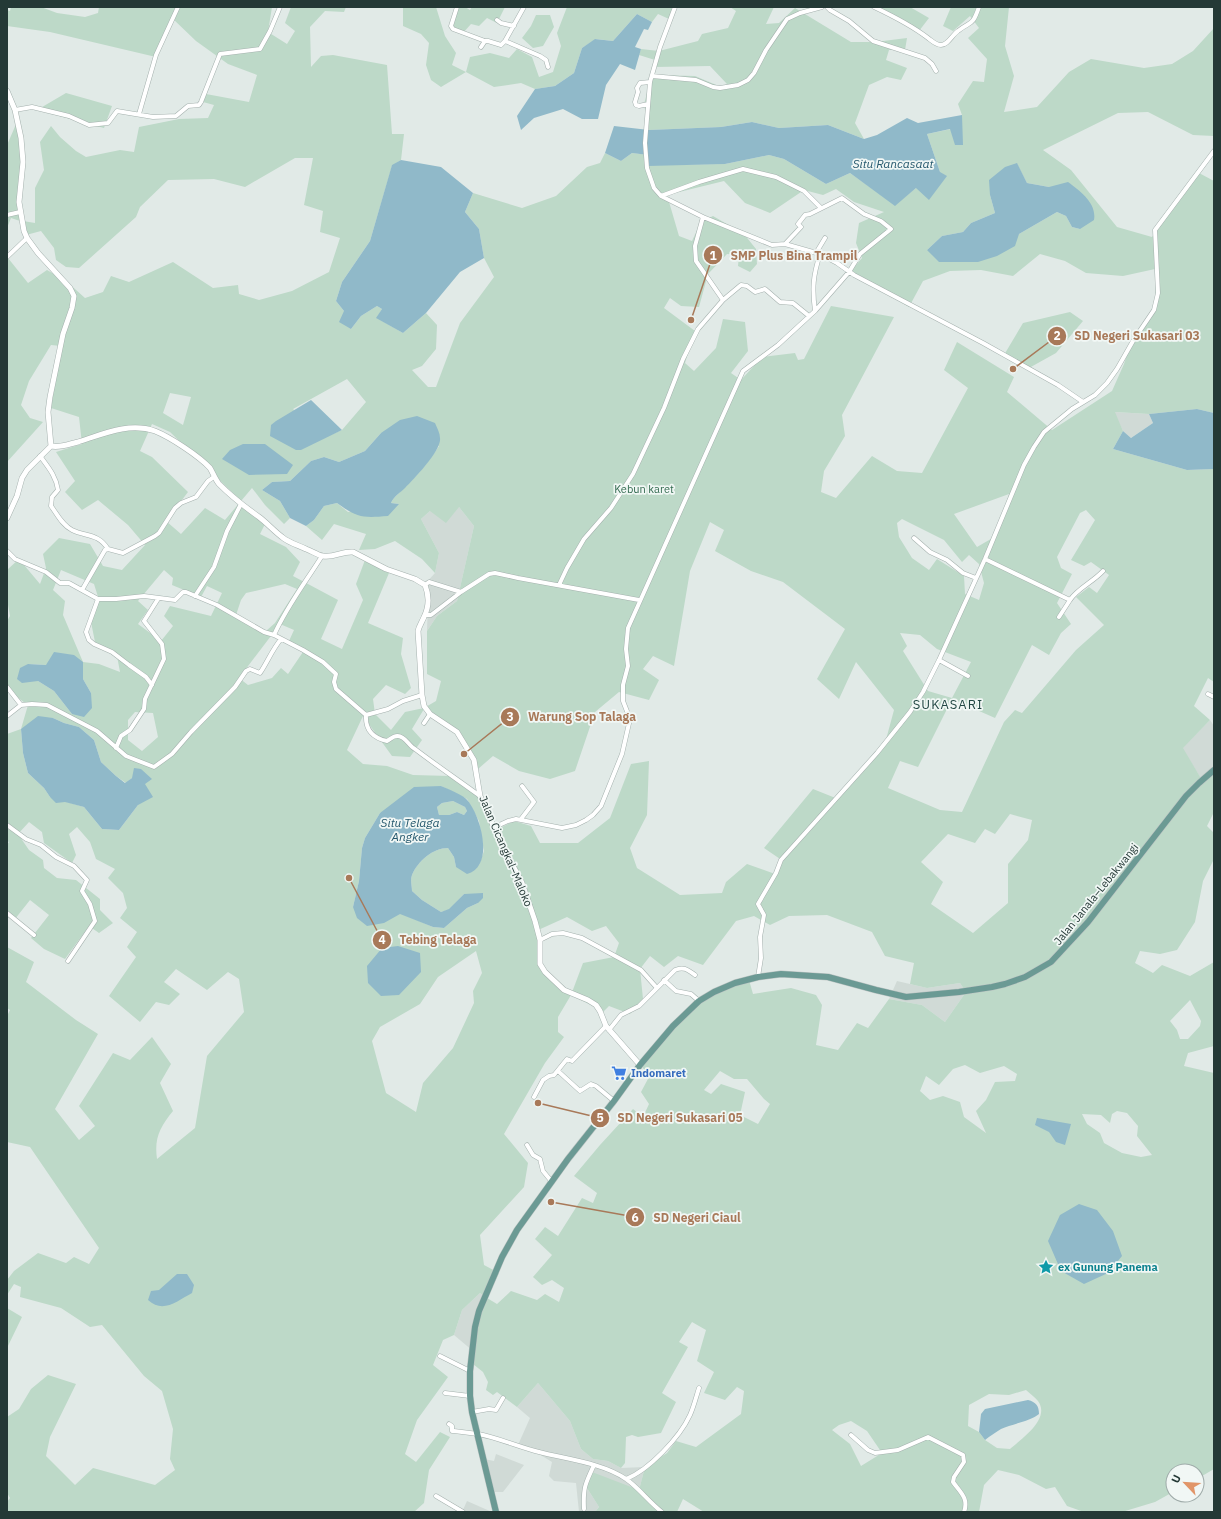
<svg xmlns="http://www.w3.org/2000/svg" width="1221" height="1519" font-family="'IBM Plex Sans',sans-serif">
<rect width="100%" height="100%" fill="#e1eae7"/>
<path fill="#d0dad6" d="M1114,412L1149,414L1153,423L1131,438L1123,431Z
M459,507L474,526L457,601L437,616L427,631L428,600L425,584L435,573L439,553L421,519L430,511Z
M1210,720L1214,726V771L1202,780L1182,748Z
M897,981L927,988L960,983L966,992L945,1022L922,1005L889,999Z
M480,1293L487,1298L473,1351L454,1335L462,1310Z
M538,1383L570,1421L581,1449L593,1459L608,1461L621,1468L645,1467L639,1490L587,1488L599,1507L595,1512H579L576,1483L554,1481L549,1476L552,1462L534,1451L518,1445L530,1418L517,1407Z
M496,1454L524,1465L503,1492H493L484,1459L494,1461Z
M467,1501L492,1512H462Z"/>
<path fill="#bdd9c8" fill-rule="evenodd" d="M11,7H41L57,13L85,17L98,13L99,7H272L268,32L287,44L295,31L285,23L291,7H346L344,12L325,11L310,27L311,67L321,56L333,55L387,65L392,134H404L401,160L392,166L370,241L342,282L336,301L344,311L351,329L361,316L377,306L382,309L377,318L403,333L426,313L437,325L436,349L422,366L412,370L428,387H436L460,323L494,277L484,258L479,229L465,212L473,193L522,208L556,196L587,167L600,163L605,153L621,161L632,153L649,155L648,165L725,164L769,155L784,159L826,184L850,173L895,205L916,188L940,172L927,134L951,129L962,115L958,104L973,81L984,82L987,59L968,38L979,28L970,16L953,31L943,26L951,7H1009L1005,46L1014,76L1004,112L1037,107L1069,72L1091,59L1144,68L1172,64L1193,51L1214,28V136L1193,135L1148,112L1118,113L1043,150L1071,170L1117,227L1152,237L1199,173L1214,181V413L1197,409L1149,414L1115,412L1123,431L1113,449L1187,470L1214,469V682L1208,678L1194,706L1210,720L1183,748L1202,780L1214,771V812L1207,826L1214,833V859L1203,881L1195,922L1177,950L1160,954L1140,951L1135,963L1153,973L1162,965L1190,976L1214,962V1046L1188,1053L1184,1066L1214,1073V1469L1197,1479V1471H1173V1492L1155,1502L1122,1512H1084L1067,1506L1055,1487L1046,1489L1019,1475L998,1470L984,1485L979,1512H704L683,1499L677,1512H595L599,1507L587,1488L592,1472L639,1490L645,1467L667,1453L676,1441L696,1447L741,1414L744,1391L737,1387L725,1400L704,1393L714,1372L697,1361L706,1330L692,1322L679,1342L688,1347L662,1393L676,1402L661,1433L638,1437L632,1435L626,1437L625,1463L621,1468L608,1461L593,1459L581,1449L570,1421L538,1383L517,1407L497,1392L493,1395L486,1390L488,1382L483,1372L473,1364L478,1316L487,1298L480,1293L462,1310L454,1335L443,1340L433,1365L448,1377L417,1420L405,1454L416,1462L440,1432L450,1437L429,1470L424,1503L414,1512H7V1502L10,1498L7,1493V1417L19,1409L31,1389L48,1375L76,1384L50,1437L46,1456L75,1485L93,1468L155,1485L175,1470L170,1459L173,1429L162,1391L144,1376L102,1325L90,1327L61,1308L20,1297L21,1287L14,1284L7,1295V1280L14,1271L38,1253L66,1263L74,1257L89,1264L99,1248L30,1147L7,1142V1016L10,1010L7,1008V947L34,962L26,982L76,1020L98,1034L55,1109L79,1140L95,1126L79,1106L113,1053L130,1060L152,1037L171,1064L160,1083L173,1111C160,1127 154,1138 157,1159L195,1128L207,1056L244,1012L239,979L228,972L207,990L176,969L164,982L180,994L169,1005L156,1002L140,1022L109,996L136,957L127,947L137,932L120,918L127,908L123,893L108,878L115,869L96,859L90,842L77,827L69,834L76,855L72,863L44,843L42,832L29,822L18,834L29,850L43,860L44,868L57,878L76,880L100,899V910L113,923L99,933L89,926L65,959L44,949L31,938L49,915L30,900L15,919L7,912V845L9,842L7,841V734L21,729L28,705L7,690V621L10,616L7,599V570L19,559L40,584L46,568L43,554L59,538L90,544L103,566L122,570L145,545L128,525L98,500L82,510L65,492L75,481L56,452L82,444L79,417L51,408L61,346L51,345L29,381L21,405L30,418L43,422L7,462V258H8L28,283L47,270L66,281L85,298L103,292L111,276L129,282L173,262L213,288L238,285L239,294L259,300L292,291L329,272L340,238L320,232L323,211L304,205L313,158H295L245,187L214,179L168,180L140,207L136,217L79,268L66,267L56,260L54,248L41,231L26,235L23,222L11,218L7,228V145L17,122L23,161L18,196L23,221L35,223V188L44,170L40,142L51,126L60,137L76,151L86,157L120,150L134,152L139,127L179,119L208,118L214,105L203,102L206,94L249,102L257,75L228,64L196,41L172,18L156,57L50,32L7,26V10L10,11ZM1017,164L1027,183L1049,187L1080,229L1072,227L1066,216L1057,212L1019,234L927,250L942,236L963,232L971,223L995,213L990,195ZM724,181L745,203L770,213L804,190L823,195L836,189L854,202L884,212L859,223L856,243L862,258L850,272L909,307L923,281L950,271L981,270L1013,276L1040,254L1065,261L1086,273L1123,276L1155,269L1156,303L1127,355L1124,364L1112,391L1052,430L1007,392L1014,377L957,342L944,370L968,388L922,473L897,471L872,456L836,498L821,492L824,471L845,436L842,415L894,317L831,306L804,359L798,360L795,353L762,357L741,380L731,373L748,351L745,322L723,319L716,348L694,371L685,363L695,331L664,308L670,298L681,306L699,307L708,274L727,254L739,255L738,266L750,272L757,264L756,249L744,234L713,216L701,222L692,241L679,236L667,195ZM347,379L366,402L342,430L323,438L293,409ZM170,393L191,397L183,425L163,413ZM152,424L170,432L241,501L225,520L205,508L181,534L166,521L188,492L152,457L140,451ZM381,433L439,446C430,460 417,476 405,487C400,493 394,496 391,503L399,504L348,512L337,503L324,506L314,520L306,526L322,540L334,524L366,534L359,550L375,549L395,541L422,559L435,573L439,553L421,519L430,511L446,523L459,507L474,526L457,601L437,616L427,631V674L441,681L436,701L424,708L405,712L391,730L375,714L373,699L386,685L405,694L411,688L401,654L403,638L368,623L389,573L365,560L356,584L363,600L342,649L321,639L338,600L293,576L300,562L286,547L260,534L265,524L241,501L252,488L265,505L284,524L290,518L280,501L262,490L272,482L290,481L311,461L324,457L339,462L365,451ZM1009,494L996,536L977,547L954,514ZM1086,510L1095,520L1071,560L1084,566L1091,562L1109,575L1097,593L1089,587L1076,597L1104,625L1076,650L1022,713L1015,710L1004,722L962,812L940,810L888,788L900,761L918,767L952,699L995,718L1032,645L1049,655L1061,633L1071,624L1057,603L1072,574L1061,568L1057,557L1080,513ZM902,519L944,540L962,562L969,555L979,564L984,583L979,600L965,594L964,576L937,559L929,570L912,558L899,537L897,523ZM710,522L724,530L715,551L751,571L783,582L845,629L817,679L839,699L856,662L894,710L884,747L838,799L813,789L764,848L783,861L775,874L747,864L726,882L722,893L680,895L637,868L630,848L647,815L649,761L631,764L610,818L578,843H540L531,826L514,821L496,830L480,796L450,776L413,775L387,766L363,764L347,750L363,716L392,756L410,757L422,740L412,729L424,709L456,732L478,769L493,756L519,771L550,779L575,771L595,712L619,692L649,700L659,680L643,669L653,656L674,666L690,571ZM61,570L94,584L99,600L90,617L96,647L117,656L120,672L99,664L83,662L63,615L65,601L53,590ZM164,570L173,578L172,585L201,597L207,586L222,593L211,616L170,606L164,616L173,626L161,641L138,624L148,610L138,601ZM285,584L297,589L275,623L266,631L236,615L241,600L246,593ZM280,624L294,630L289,641L303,652L288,674L281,668L272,678L248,685L239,678ZM900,633L920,635L937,649L971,662L952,698L928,691L903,651L907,646ZM83,662V679L91,693L72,714L54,691L38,681L28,664L46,665ZM135,712L153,713L158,737L142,751L128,740V720ZM53,718L64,723L79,727L94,740L101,762L116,776L126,783L132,778L138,805L119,830L102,829L84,807L50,797L44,788L28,773L23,753L21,729ZM441,786L467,799L479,821L484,851L479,865L456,867L454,857L448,848C433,848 418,861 412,875C410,880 412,886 412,891L422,900L441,912L449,910L464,894L478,903L467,908L444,928L433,927L400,913L353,907L359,881L362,848L365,838L380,813ZM1010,814L1032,820L1028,840L1008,864V903L973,933L931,904L943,882L921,862L948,834L975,843L985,829L995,834ZM827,915L872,932L885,956L914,963L910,984L927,988L960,983L966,992L945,1022L922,1005L889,999L868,1028L857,1023L838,1050L816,1045L822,1005L816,995L791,988L753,994L749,980L724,988L700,1001L641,1065L649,1077L641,1092L649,1104L643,1117L633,1109L600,1145L574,1176L597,1193L593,1203L582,1198L558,1236L545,1227L535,1239L552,1255L533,1277L542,1285L552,1280L564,1288L559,1302L545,1294L537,1300L511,1291L497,1304L487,1298L499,1273L484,1265L480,1235L524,1187L528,1163L504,1134L545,1063L564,1037L558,1032V1017L571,995L593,1006L600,1015L609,1006L630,1014L643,999L640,969L650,956L664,967L678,956L703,965L736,921L754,916L770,925L789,916ZM567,917L592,931L606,926L619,943L614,957L583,963L571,995L560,990L541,967L536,931ZM476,951L482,973L473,991L474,1003L453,1048L423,1083L416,1112L386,1093L372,1041L380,1027L420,1004L438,977ZM1190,1000L1201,1021L1200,1026L1188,1039H1180L1177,1030L1170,1021ZM965,1065L980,1073L1004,1066L1017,1074L1015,1081L995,1082L986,1100L976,1111L986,1133L964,1117L960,1102L943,1096L930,1100L920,1091L926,1076L939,1085L953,1069ZM720,1071L734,1079H747L764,1099L770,1104L758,1124L740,1115L745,1092L721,1084L711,1094L704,1090ZM1117,1111L1127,1113L1138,1126L1137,1136L1152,1155L1141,1157L1122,1153L1104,1143L1100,1133L1087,1124L1082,1114L1101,1115L1110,1123L1112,1114ZM1026,1390C1030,1394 1035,1397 1038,1401C1051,1419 1021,1439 1010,1449L997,1448L985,1440L979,1432L968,1426L969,1405L989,1394L1009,1395ZM851,1421L867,1431L882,1453L861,1466L850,1444L832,1430L839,1425Z
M403,7H436L445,36L456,53L452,65L466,72L470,57L490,53L509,58L517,49L532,57L539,77L553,72L561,46L557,33L567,7H671L673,11L669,19L658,14L652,22L637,14L613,41L596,39L582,48L574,73L555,86L535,89L521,83L494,87L466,72L441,87L431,80L426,65L429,43L421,34L403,26Z
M458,7H465L470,10L472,7H505L497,23L487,18L479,26L471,24L463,33L452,26Z
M730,7H774L766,24L779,23L795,8L851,42H875L907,38L905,50H889L886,60L907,68L901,80L887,77L869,85L855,123L864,139L828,125L779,128L752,122L721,127L649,130L644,104L652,75L695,76L721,87L727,84L710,66L655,67V60L639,55L641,49L659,51L698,41L702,34L728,28L736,11Z
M880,7H910L929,18L919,31L885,12Z
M536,15H550L554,27L543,46L533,48L522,38L531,26Z
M66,93L112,106L104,128L37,110Z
M1070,312L1083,321L1056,353L1029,368L1004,355L1023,323Z
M453,801L465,807L467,811L464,815L457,812L449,815H439L437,807L442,803Z
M7,1308L22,1317L7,1348Z"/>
<path fill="#90b9c9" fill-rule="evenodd" d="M637,14L652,22L648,30L644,29L635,47L641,49L635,70L620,64L606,85L598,119H582L563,109L534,118L521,130L517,116L535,89L555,86L574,73L582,48L595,39L613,41Z
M962,115L963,145H955L950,129L927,134L940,172L947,176L929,200L916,188L895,206L850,173L826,184L784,159L769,155L725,164L648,166V155L632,153L621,161L605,153L614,126L649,130L721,127L752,122L779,128L828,125L864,139L877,135L907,118L918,123Z
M401,160L441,167L473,193L465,212L479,229L484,258L460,272L426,313L403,333L376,318L382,309L377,306L361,316L351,329L339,322L344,311L336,301L342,282L370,241L392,165Z
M1017,163L1027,183L1049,187L1068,182C1080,191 1097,203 1094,220L1080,229L1072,227L1066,216L1057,212L1019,234L1015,246L997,256L978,262H939L927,250L942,236L963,232L971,223L995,213L990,195L989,180L1005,167Z
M311,400L342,430L301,450H296L270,436L271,425L276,421Z
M1197,409L1214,413V469L1187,470L1113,449L1123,431L1131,438L1153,423L1149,414Z
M417,416L435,423C437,428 440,433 440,438C442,450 414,479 405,488C400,493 394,496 391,503L399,504L388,516C363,518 357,518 337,503L324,506L314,520L306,526L290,518L280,501L262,490L272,482L290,481L311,461L324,457L339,462L365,451L381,433L400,420Z
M243,444H265L293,465L287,474L249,475L222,459L230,450Z
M54,652L74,655L83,662V679L91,693L92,708L84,717L72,714L54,691L38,681L22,683L17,679L20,668L28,664L46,665Z
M38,716L53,718L64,723L79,727L94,740L101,762L116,776L125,783L132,778L134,768L141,769L152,779L145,784L153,797L138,805L119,830L102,829L84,807L65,802L56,803L50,797L44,788L28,773L23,753L21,729Z
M441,786C448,789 464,795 468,801C481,817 495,866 467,874L456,867L454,857L448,848C433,848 418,861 412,875C410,880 412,886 412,891L422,900L441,912L449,909L464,894L483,893V898L478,903L467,908L444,928L433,927L400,914L384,923L367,926L357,918L353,907L359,881L362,848L365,838L380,813L414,787ZM453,801L465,807L467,811L464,815L457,812L449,815H439L437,807L442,803Z
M398,946L420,953L421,972L399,995L381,996L368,983L367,966L382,948Z
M1037,1118L1071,1124L1065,1145L1056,1142L1049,1132L1035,1125Z
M1079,1204L1097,1210L1113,1231L1122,1256L1108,1273L1084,1284L1061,1271L1048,1241L1060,1215Z
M177,1274H187L194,1285L192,1293C177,1301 163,1314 148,1300L151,1291L159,1290Z
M1028,1400C1036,1402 1039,1406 1039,1414C1031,1421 1012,1424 1001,1429C996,1432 990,1436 985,1440L979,1432L981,1414L985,1409Z"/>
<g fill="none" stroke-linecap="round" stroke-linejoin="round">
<g stroke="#a5b1ae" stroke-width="5">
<path id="minor" d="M457,7L451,26L453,29L485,41H488L501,45L505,41L524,7
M675,7L660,47L650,82L645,143L647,168L654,188L661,196L703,217L772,245L785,244L820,254L837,263L854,275L983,343L1058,385L1083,402
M827,7L830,10L849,21L873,41L925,58L932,64L936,71
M874,7C893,16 911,25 928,38C932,41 936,45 941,45C948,45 952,35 958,31C972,20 972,27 979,7
M497,20L501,23L514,26
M505,41L540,56L546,60L548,67
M481,47L485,41
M652,76L696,80L713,87L720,88L738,85L748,80L754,73L766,50L787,19L800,13L822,7
M648,104L639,106L636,105L635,102L638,92L637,88L640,83L650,82
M15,110L32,107L69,116L89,125L108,123L117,111L153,117L176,116L188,106L199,105L201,102L220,54L260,49L270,31L280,7
M139,114L156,55L178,7
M661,196L699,182L743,169L776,177L804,191L821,208
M7,215L20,212
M703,217L695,246L696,261L723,300
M816,253L825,238
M7,257L27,238
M815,311C812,288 813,276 820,254
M40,456C48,467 56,476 58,490L52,497L51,506C57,514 62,525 72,530C86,537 98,533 108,549
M914,538L930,552L947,560L963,573L976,578
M7,551L15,559L46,572L60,583H69L98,599H116L144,596L175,600L183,592H186L217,605L264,632L274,635L303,650L323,662L336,674L334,682L336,689L366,715C365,730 373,738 387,741C391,739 394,735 398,736C405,736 409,746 415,749C436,765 458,780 480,796
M985,559L1070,600C1078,588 1093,582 1103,571
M425,585L429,582L461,592
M559,585L567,568L584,539L611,508L633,474L664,408L683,359L698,329L723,300L741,285L747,286L755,292L765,289L780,302L793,303L809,316
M82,590L105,550L108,549L123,553L155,536L159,533L175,508L181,503L196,497L208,481L214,477
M195,596L214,567L227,531L241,504
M98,599L86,632L89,640L94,644L112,652L129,665L146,677L152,685
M425,615H431L461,592L489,574L495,573L518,578L639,600
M1059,617L1070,600
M274,635C287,606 305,583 322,556
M939,660L968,676
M7,687L21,705
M1208,694L1214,697
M366,715L388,709L403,701L422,695
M7,716L21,705L32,704L47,705L97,731L126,756L154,767L172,754L191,732L235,687L246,671L250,669L260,673C268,661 272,650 281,639
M424,723L430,714
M116,748L121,736L130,730L144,709L145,699L164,659L162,644L144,621L158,599
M521,819L534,802L522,786
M7,825L26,839L41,845L56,857L74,866L87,880L82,891L90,904L95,921L68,961
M495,827L508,821L516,819L562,828L576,825L586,820L593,815L601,806L622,754L630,719L623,701V685L628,666L626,649L628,628L743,371L778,345L815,311L849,272L860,254L891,229L881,221L864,214L842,198L810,214L805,215L798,224L801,227L785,244
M7,913L34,935
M540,940L552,934L563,933L582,938L641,970L657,988
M758,977L761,958L760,937L764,915L758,904L776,873L781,860L877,753L910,712L923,692L939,660L985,559L1024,465L1034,447L1044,432L1072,409L1095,395L1107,383L1117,369L1133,341L1154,310L1158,293L1155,230L1214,151
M664,980L676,991L691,994L699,1001
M609,1030L621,1015L639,1006L675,970C684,966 688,970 695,975
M558,1071L580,1091L591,1084L596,1086L614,1101
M534,1097L543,1080L549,1076L554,1075L567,1059L572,1061L606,1026
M527,1145L533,1155L540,1159L543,1171L552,1182
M440,1356L470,1371
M445,1393L470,1396
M472,1412L489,1409L496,1410L503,1398
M449,1424L452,1426V1431H454C462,1432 470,1433 478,1434C499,1438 519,1447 539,1452C566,1459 603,1463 626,1479C639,1488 649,1502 662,1512
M851,1435L868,1450L875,1453L898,1450L928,1437L963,1455L964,1462L954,1477L953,1482C960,1492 969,1498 964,1512
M626,1479C649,1470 680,1437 690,1415C694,1406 696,1397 699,1388
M436,1496L463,1512
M584,1509C583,1488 585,1484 594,1465"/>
</g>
<g stroke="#a5b1ae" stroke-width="6">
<path id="tertiary" d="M7,91L15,110L21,138L23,162L19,202L24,231L27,238L38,253L70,288L74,296L72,308L63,334L50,397L48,412L51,446C60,448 69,444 78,442C103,434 129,422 155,431C170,437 199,456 210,468C213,473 215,479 219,484C231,496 245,507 259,517C267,523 274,531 282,537C289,543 298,545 306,549C312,551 317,555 323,556C334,558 342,551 353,552L386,569L415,579L425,585C429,595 429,607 424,617C422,622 419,626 418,631L422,695L424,706L430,714L457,732L474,760L480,796L500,841L522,883L535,921L540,940V964L545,972L564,990L588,1000L596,1005L600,1011L606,1026L640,1065
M7,518L17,496L22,478L27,470L51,446"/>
</g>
<g stroke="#bdc4c3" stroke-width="7">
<path id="primary" d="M496,1512L472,1412L470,1396V1371L475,1327L479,1311L502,1257L517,1230L568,1159L614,1101L640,1065L673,1026L699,1001L714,992L735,983L758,977L781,974L828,977L876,990L906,997L959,992L992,987L1005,984L1025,977L1051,962L1088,922L1186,796L1199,783L1214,770"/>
</g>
<use href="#minor" stroke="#fff" stroke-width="4"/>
<use href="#tertiary" stroke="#fff" stroke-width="5"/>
<use href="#primary" stroke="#6b9a94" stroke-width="6"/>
</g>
<defs>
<g id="supermarket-bare" transform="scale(1.2)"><path d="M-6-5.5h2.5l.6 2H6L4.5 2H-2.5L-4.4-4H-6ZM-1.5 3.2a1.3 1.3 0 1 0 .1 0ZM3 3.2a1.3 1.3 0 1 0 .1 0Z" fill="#3f7fe0" stroke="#f1f7f5" stroke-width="2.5" paint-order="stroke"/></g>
<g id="sight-bare" transform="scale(1.2)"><path d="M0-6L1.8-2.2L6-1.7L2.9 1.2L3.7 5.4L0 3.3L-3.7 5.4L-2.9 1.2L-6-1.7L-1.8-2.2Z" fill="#0f9aa8" stroke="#f1f7f5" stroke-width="2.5" paint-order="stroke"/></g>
</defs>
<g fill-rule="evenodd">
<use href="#supermarket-bare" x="619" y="1073"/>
<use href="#sight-bare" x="1046" y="1267"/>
</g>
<g text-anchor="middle" stroke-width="3.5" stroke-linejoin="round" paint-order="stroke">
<g font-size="11" fill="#336b50" stroke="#f1f7f5">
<text x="644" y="493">Kebun karet</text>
</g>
<g font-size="11" fill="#243936" stroke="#f1f7f5">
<text transform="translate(506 851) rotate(67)" y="4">Jalan Cicangkal–Maloko</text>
<text transform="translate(1096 894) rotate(-51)" y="4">Jalan Janala–Lebakwangi</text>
</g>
<g font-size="11" font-weight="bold" fill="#366cbe" stroke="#f1f7f5" text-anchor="start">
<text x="631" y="1077">Indomaret</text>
</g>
<g font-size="11" font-weight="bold" fill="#0d838f" stroke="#f1f7f5" text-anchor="start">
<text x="1058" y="1271">ex Gunung Panema</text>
</g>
<g font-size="12" font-style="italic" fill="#25586d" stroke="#f1f7f5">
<text x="893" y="168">Situ Rancasaat</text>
<text x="410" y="827">Situ Telaga<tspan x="410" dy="14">Angker</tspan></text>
</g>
<g font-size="13" letter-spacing="1" fill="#224844" stroke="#f1f7f5">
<text x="948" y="709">SUKASARI</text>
</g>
</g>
<path fill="none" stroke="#a87959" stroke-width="1.5" d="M691 320L713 255M1013 369L1057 336M464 754L510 717M349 878L382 940M538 1103L600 1118M551 1202L635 1217"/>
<g fill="#a87959" stroke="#f1f7f5" stroke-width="1.5">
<circle cx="691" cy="320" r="4"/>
<circle cx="1013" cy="369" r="4"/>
<circle cx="464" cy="754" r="4"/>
<circle cx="349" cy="878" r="4"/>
<circle cx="538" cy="1103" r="4"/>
<circle cx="551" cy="1202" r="4"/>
<circle cx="713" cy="255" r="10"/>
<circle cx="1057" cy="336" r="10"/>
<circle cx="510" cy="717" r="10"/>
<circle cx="382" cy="940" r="10"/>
<circle cx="600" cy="1118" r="10"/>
<circle cx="635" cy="1217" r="10"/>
</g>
<g font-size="12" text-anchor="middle" font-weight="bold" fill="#fff">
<text x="713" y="260">1</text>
<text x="1057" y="340">2</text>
<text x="510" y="721">3</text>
<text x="382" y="944">4</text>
<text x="600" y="1122">5</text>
<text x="635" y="1222">6</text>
</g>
<g font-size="12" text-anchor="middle" font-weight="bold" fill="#a87959" stroke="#f1f7f5" stroke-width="3.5" stroke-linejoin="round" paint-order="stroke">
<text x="794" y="260">SMP Plus Bina Trampil</text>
<text x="1137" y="340">SD Negeri Sukasari 03</text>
<text x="582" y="721">Warung Sop Talaga</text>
<text x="438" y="944">Tebing Telaga</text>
<text x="680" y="1122">SD Negeri Sukasari 05</text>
<text x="697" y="1222">SD Negeri Ciaul</text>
</g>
<rect width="1221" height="1519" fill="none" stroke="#243936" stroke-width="16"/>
<g transform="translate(1185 1483) rotate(295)"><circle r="19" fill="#f1f7f5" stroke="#9faba9"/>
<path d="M0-3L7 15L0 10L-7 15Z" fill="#e19568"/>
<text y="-6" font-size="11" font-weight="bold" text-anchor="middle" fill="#243936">U</text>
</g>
</svg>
